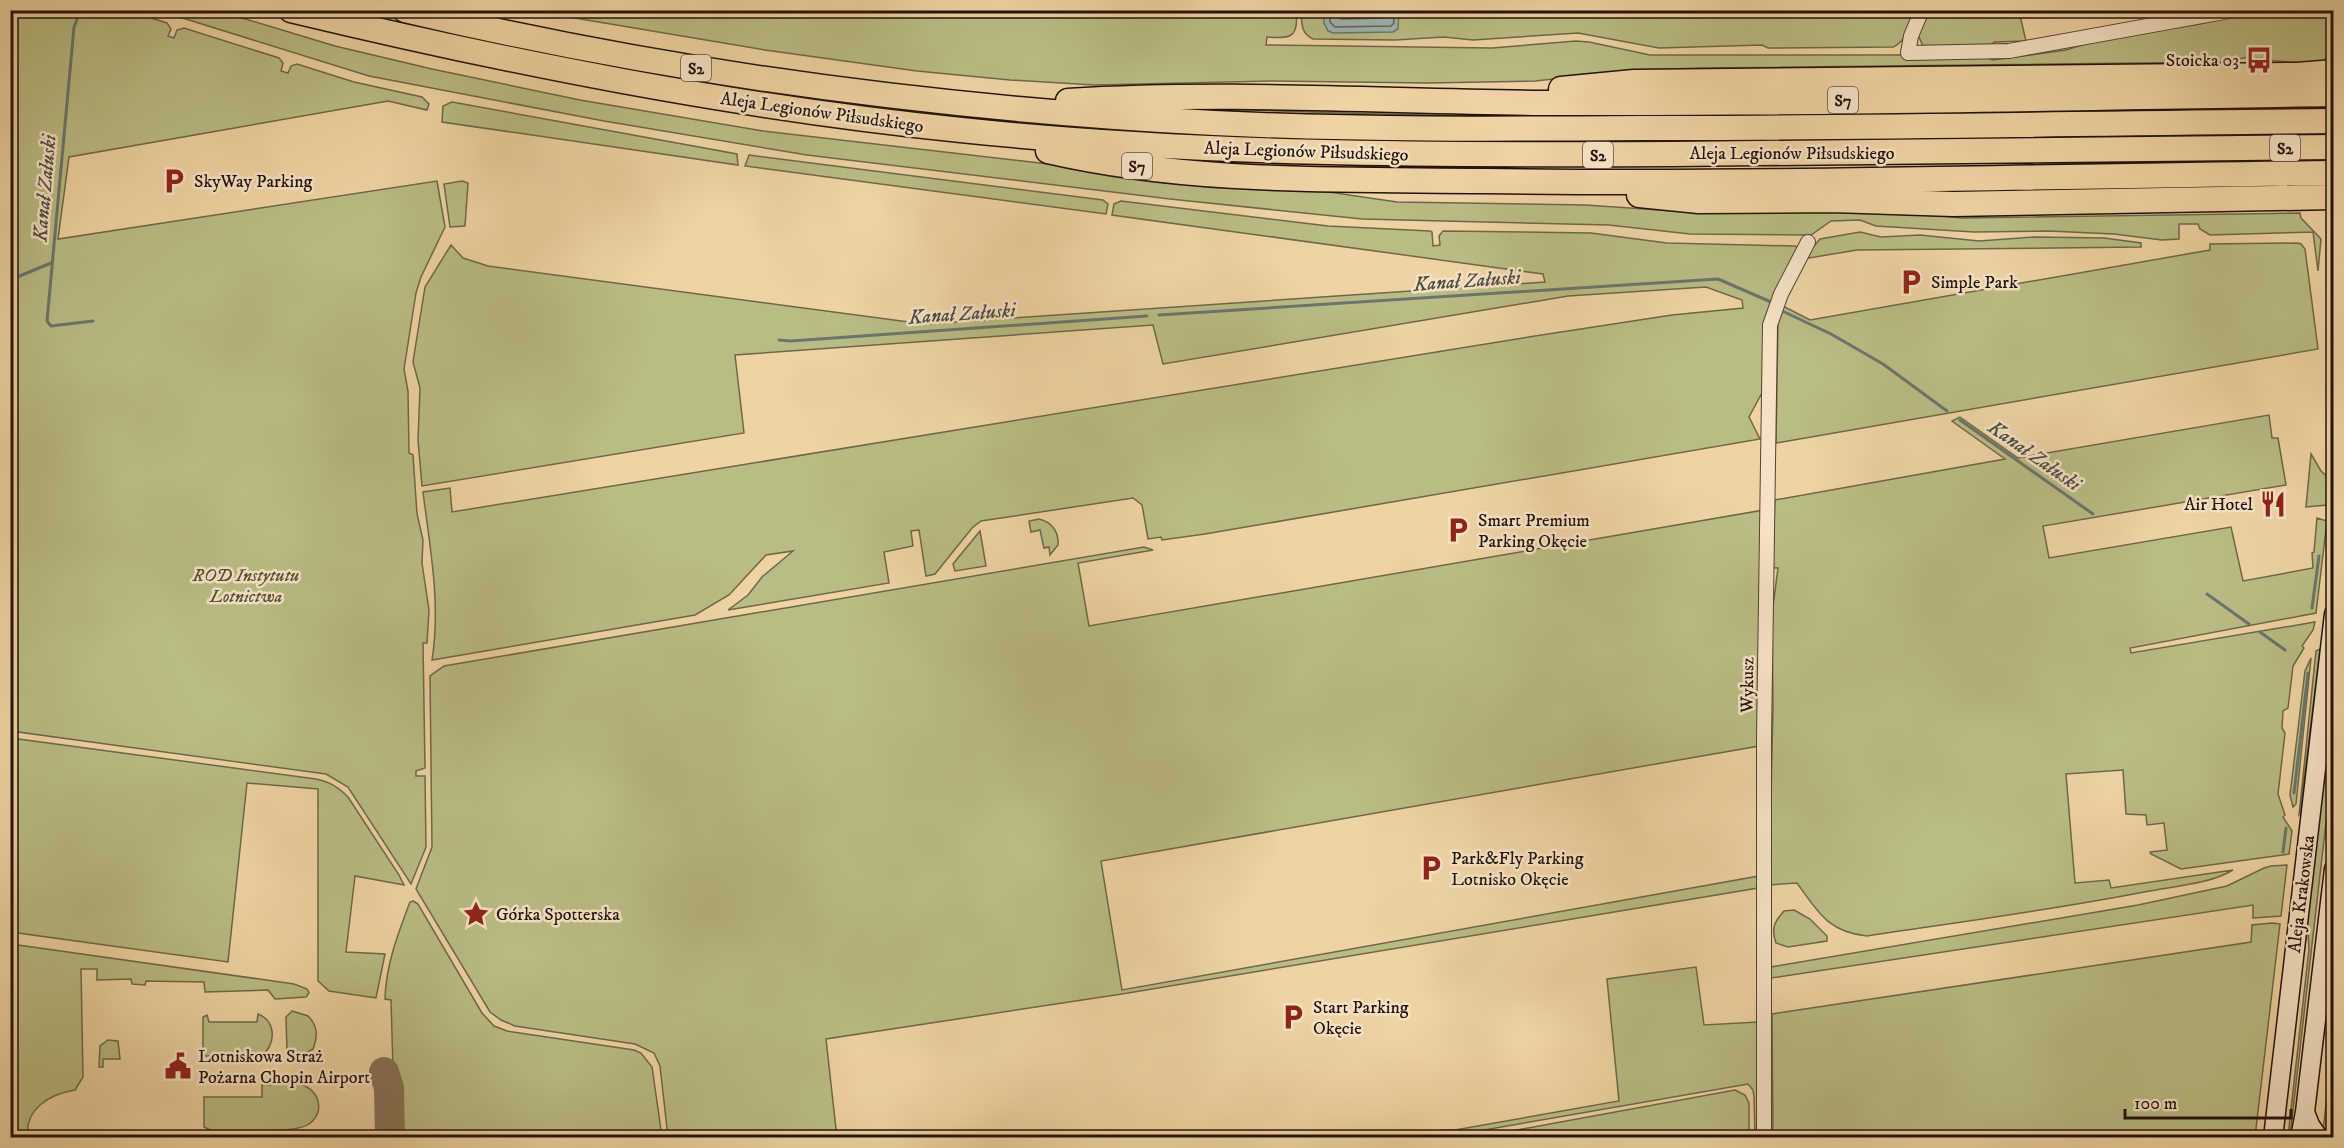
<svg xmlns="http://www.w3.org/2000/svg" width="2344" height="1148" font-family="'IM FELL DW Pica',serif">
<rect width="100%" height="100%" fill="#efd3a4"/>
<filter id="stains"><feTurbulence type="fractalNoise" baseFrequency=".00333" numOctaves="4"/><feColorMatrix values="0 0 0 0 .2 0 0 0 0 .09 0 0 0 0 .02 0 0 0 .5 -.17"/></filter>
<radialGradient id="worn" r=".72"><stop offset=".6" stop-color="#630" stop-opacity="0"/><stop offset="1" stop-color="#630" stop-opacity=".3"/></radialGradient>
<path fill="#babc85" stroke="#6e6847" stroke-width="1.5" d="M759,10H1296C1299,37 1292,39 1267,37L1266,45L1492,48L1576,41L1589,42L1650,55H1979L1993,60L2066,50L2098,40L2200,24L2256,11H2333L2334,36L2324,62L2318,64L2264,60L2263,58H2243L2229,62L1704,68L1638,70L1535,81L1428,83L1273,81L1094,85L1010,80L917,71L765,50L533,11Z
M10,11H129L167,23L171,29L168,36L174,38L177,30L184,28L279,58L283,63L281,71L288,73L291,66L297,64L354,82L422,97L429,104L427,110L388,101L69,157L58,239L437,181L445,227L421,277L416,293L404,369L408,391L409,453L413,455L417,514L423,540L422,563L429,610L427,643H423L425,768L416,771V776H425L426,847L411,884L348,787L326,774L11,731Z
M160,11H219L335,46L432,69L580,100L763,131L1040,163L1161,180L1315,190L1397,202L1585,205L1675,211L1893,210L1961,218L2300,213L2301,218L2321,239L2318,271L2313,232L2210,235L2200,229L2198,224H2179V239L2162,240L2114,234L2049,231L1974,232L1876,226L1860,220L1831,221L1811,235L1690,234L1609,225L1362,219L1170,199L807,155L604,121L369,76Z
M334,11H363L479,37L1036,120L2228,132V138L1796,144L1277,141L1035,127L836,105L559,61Z
M1301,11H1918C1911,23 1906,42 1893,47L1768,48L1762,45L1659,48L1578,33L1473,40L1444,37L1395,40L1313,39C1300,33 1302,22 1301,11Z
M1930,11H2019L2026,41L1995,42L1983,49L1923,46L1918,35Z
M452,102L737,154L738,165L442,122L443,106Z
M2231,103V109C1876,113 1520,125 1165,106Z
M749,155L1103,200L1108,204L1106,214L745,166Z
M462,181L468,183L465,226L450,227L444,184Z
M1121,201L1328,226L1430,231L1432,232L1433,246L1440,245L1439,236L1443,231L1591,233L1667,243L1795,246L1799,248L1784,279L1763,391L1749,417L1760,439L1205,534L1162,540L1161,537L1148,539L1142,505L1133,498L981,521L972,528L935,574L926,576L919,530L911,531L913,546L884,552L889,583L728,610L748,595L762,577L793,551L766,555L729,595L695,615L432,660C441,604 430,548 423,492L450,488L452,512L1535,336L1672,315L1743,308L1742,300L1706,287L1568,296L1163,364L1153,325L735,355L744,433L422,486L418,440L420,388L413,362L425,287L451,245L463,258L488,266L924,324L1545,282L1543,274L1112,215L1114,204Z
M1860,232L1881,237L1920,235L1979,241L2034,237L2104,238L2141,243V247L1857,250L1803,259L1820,239Z
M2297,243L2301,244L2305,249L2318,349L1776,443L1778,325L1775,315L1781,305L1810,320L2210,250V244Z
M2269,415L2272,438H2278L2286,485L2043,526L2049,558L2231,527L2243,581L2313,568L2312,553L2314,552L2317,518L2327,521L2316,613L2130,648L2131,653L2315,622L2313,630L2302,646L2304,648L2293,666L2288,708L2283,711L2282,728L2285,733L2278,794L2285,815L2283,817L2292,831L2289,854L2181,869L2151,854L2150,852L2167,850L2164,823L2147,825L2146,815L2126,814L2123,770L2066,774L2075,883L2109,880L2111,888L2233,870C2208,885 2172,886 2144,892C2052,910 1960,922 1867,936C1828,932 1818,912 1797,883L1769,885L1773,707L1772,614L1778,568H1772L1775,500L2005,459L1952,421L1960,417L2018,458Z
M2311,454L2321,471L2329,478L2327,505L2306,507Z
M1764,510L1759,746L1101,861L1122,990L1759,876L1758,888L1122,994L826,1039L837,1138L668,1137L660,1066L654,1053L635,1044L515,1026L501,1020L490,1012L416,889L432,847L430,676L444,666L1144,547L1153,550L1078,563L1089,626Z
M1039,519C1052,522 1059,532 1058,545L1050,555L1049,547L1044,548L1040,530L1031,532L1029,521Z
M980,531L986,566L955,571L953,564Z
M2320,649L2300,814L2299,815L2316,651Z
M2311,658L2296,804L2293,807L2290,795L2305,671Z
M2333,693V762L2290,1136H2288L2309,949L2307,918Z
M11,738L316,779C330,782 338,787 348,797L399,875L404,885L355,876L346,952L385,954L376,998L329,991L318,981V789L247,783L228,962L11,932Z
M2287,865L2281,916L2253,918V905L1771,978V967L2138,905L2227,886L2264,868L2271,866Z
M413,901L418,904L482,1013L494,1026L507,1031L634,1050L641,1053L652,1067L662,1137H395L391,1000L385,999C386,964 398,934 410,902Z
M1794,910L1810,919L1827,936V941L1788,947L1776,943C1771,929 1774,922 1784,911Z
M2272,923L2280,924L2255,1137H1773L1772,1014L2251,942L2252,925Z
M11,944L294,984L307,989L309,993L306,997L275,999L268,990L205,992L204,982L146,981L145,985L132,984L131,979L97,980V969H81L83,1077L75,1090C50,1094 24,1109 28,1137H11Z
M1696,967L1704,1025L1758,1022V1137H1755L1754,1097L1753,1090L1748,1084L1444,1137L1253,1138L1455,1130L1619,1101L1607,979Z
M292,1011L308,1016C318,1026 318,1036 313,1049L299,1057H291L287,1051L286,1017Z
M258,1014C277,1021 276,1046 261,1056H203V1017L207,1015L209,1022H257Z
M108,1040L118,1041L120,1059H103V1067H99L100,1046Z
M2333,1043V1137H2332L2323,1131Z
M298,1084C318,1087 327,1111 309,1124C295,1134 232,1130 212,1131L204,1127V1097H262V1085Z
M1735,1090L1745,1095L1749,1103V1137H1479Z"/>
<path fill="#9cb6ae" stroke="#6b756c" stroke-width="1.5" d="M1324,11H1399L1398,29L1393,32L1333,33L1328,31L1324,23Z"/>
<g fill="none" stroke-linecap="round" stroke-linejoin="round">
<path stroke="#5f645c" stroke-width="1.5" d="M1330,10V22L1335,27L1391,26L1394,23L1393,10
M1337,10L1338,17L1341,19L1383,18L1385,10"/>
<path stroke="#6b756c" stroke-width="3" d="M81,10L74,27L47,321L51,326L93,321
M10,280L51,263
M1780,310L1831,334L1883,364L1947,411
M1159,315L1718,279L1771,302
M779,340L791,341L1147,316
M1960,420L2093,514
M2207,594L2249,624
M2312,608L2319,556
M2260,632L2285,650
M2294,793L2308,673
M2283,852L2286,828"/>
<path stroke="#887356" stroke-width="30" d="M384,1072L389,1088L390,1138"/>
<g stroke="#554330" stroke-width="16">
<path id="street" d="M1922,10L1911,36L1908,53L2009,51L2235,10
M1764,1138V739L1770,325L1781,294L1808,242"/>
</g>
<g stroke="#221309" stroke-width="21">
<path id="secondary" d="M2305,1112L2310,1125L2319,1138
M2273,1138L2334,614
M2300,1138L2305,1112L2334,869"/>
</g>
<g stroke="#221309" stroke-width="27">
<path id="highway" d="M291,10C512,63 735,107 961,130C1198,155 1435,155 1673,154C1893,153 2113,151 2334,147
M405,10C670,73 942,109 1214,123C1357,130 1500,129 1642,128C1873,128 2103,123 2334,121
M1561,89L1634,82L2297,75L2334,72
M1068,101C1231,91 1394,102 1557,103C1816,104 2075,98 2334,94
M1048,151C1191,184 1340,179 1486,181C1768,185 2051,176 2334,173
M1639,195L1699,201L1833,200L1953,204L2334,197"/>
</g>
<use href="#street" stroke="#f5e2c4" stroke-width="14"/>
<use href="#secondary" stroke="#f5e2c4" stroke-width="18"/>
<use href="#highway" stroke="#efd3a4" stroke-width="24"/>
</g>
<defs>
<g id="bus-bare" transform="scale(2.07)"><path d="M-5-6H5V4H4V6H2V4H-2V6H-4V4H-5ZM-3.5-4V0h7V-4ZM-3.5 1.2v1.5H-2V1.2ZM2 1.2v1.5H3.5V1.2Z" fill="#8f2418" stroke="#f5e2c4" stroke-width="2.5" paint-order="stroke"/></g>
<g id="parking-bare" transform="scale(2.07)"><path d="M-3.5-5.5H1a3.5 3.5 0 0 1 0 7H-1V5.5H-3.5ZM-1-3.4V-.6H.8a1.4 1.4 0 0 0 0-2.8Z" fill="#8f2418" stroke="#f5e2c4" stroke-width="2.5" paint-order="stroke"/></g>
<g id="restaurant-bare" transform="scale(2.07)"><path d="M-5-6h1v4h1v-4h1v4h1v-4h1v5L-1.5 .5V6h-2V.5L-5-1ZM5-6V6H3V1.5H1.5Q1.5-4 5-6Z" fill="#8f2418" stroke="#f5e2c4" stroke-width="2.5" paint-order="stroke"/></g>
<g id="sight-bare" transform="scale(2.07)"><path d="M0-6L1.8-2.2L6-1.7L2.9 1.2L3.7 5.4L0 3.3L-3.7 5.4L-2.9 1.2L-6-1.7L-1.8-2.2Z" fill="#8f2418" stroke="#f5e2c4" stroke-width="2.5" paint-order="stroke"/></g>
<g id="civic-bare" transform="scale(2.07)"><path d="M-.6-6.5H3V-4.5H.6V-3L4-1V1h2V6H-6V1h2V-1L-.6-3ZM-1.2 2.5V6h2.4V2.5Z" fill="#8f2418" stroke="#f5e2c4" stroke-width="2.5" paint-order="stroke"/></g>
</defs>
<g fill-rule="evenodd">
<use href="#bus-bare" x="2259" y="60"/>
<use href="#parking-bare" x="174" y="181"/>
<use href="#parking-bare" x="1911" y="282"/>
<use href="#restaurant-bare" x="2273" y="504"/>
<use href="#parking-bare" x="1458" y="530"/>
<use href="#parking-bare" x="1431" y="868"/>
<use href="#sight-bare" x="476" y="914"/>
<use href="#parking-bare" x="1293" y="1017"/>
<use href="#civic-bare" x="178" y="1066"/>
</g>
<g text-anchor="middle" stroke-width="5" stroke-linejoin="round" paint-order="stroke">
<g fill="#f5e2c4" stroke="#615141" stroke-width="1.5">
<rect x="681" y="55" width="30" height="26" rx="4.5"/>
<rect x="1828" y="87" width="30" height="26" rx="4.5"/>
<rect x="2270" y="135" width="30" height="26" rx="4.5"/>
<rect x="1583" y="142" width="30" height="26" rx="4.5"/>
<rect x="1122" y="153" width="30" height="26" rx="4.5"/>
</g>
<g font-size="16" font-weight="bold" fill="#221309">
<text x="696" y="74">S2</text>
<text x="1843" y="106">S7</text>
<text x="2285" y="154">S2</text>
<text x="1598" y="161">S2</text>
<text x="1137" y="172">S7</text>
</g>
<g font-size="18" fill="#221309" stroke="#f5e2c4" text-anchor="start">
<text x="2239" y="66" text-anchor="end">Stoicka 03</text>
<text x="194" y="187">SkyWay Parking</text>
<text x="1931" y="288">Simple Park</text>
<text x="2253" y="510" text-anchor="end">Air Hotel</text>
<text x="1478" y="526">Smart Premium<tspan x="1478" dy="21">Parking Okęcie</tspan></text>
<text x="1451" y="864">Park&amp;Fly Parking<tspan x="1451" dy="21">Lotnisko Okęcie</tspan></text>
<text x="496" y="920">Górka Spotterska</text>
<text x="1313" y="1013">Start Parking<tspan x="1313" dy="21">Okęcie</tspan></text>
<text x="198" y="1062">Lotniskowa Straż<tspan x="198" dy="21">Pożarna Chopin Airport</tspan></text>
</g>
<g font-size="18" fill="#221309" stroke="#f5e2c4">
<text transform="translate(822 112) rotate(8)" y="6">Aleja Legionów Piłsudskiego</text>
<text transform="translate(1306 151) rotate(2)" y="6">Aleja Legionów Piłsudskiego</text>
<text x="1792" y="159">Aleja Legionów Piłsudskiego</text>
<text transform="translate(1747 685) rotate(-89)" y="6">Wykusz</text>
<text transform="translate(2301 894) rotate(-83)" y="6">Aleja Krakowska</text>
</g>
<g font-size="18" font-style="italic" fill="#574e34" stroke="#f5e2c4">
<text x="246" y="581">ROD Instytutu<tspan x="246" dy="21">Lotnictwa</tspan></text>
</g>
<g font-size="20" font-style="italic" fill="#4d4c43" stroke="#f5e2c4">
<text transform="translate(44 188) rotate(-85)" y="7">Kanał Załuski</text>
<text transform="translate(1467 280) rotate(-4)" y="7">Kanał Załuski</text>
<text transform="translate(962 313) rotate(-4)" y="7">Kanał Załuski</text>
<text transform="translate(2035 455) rotate(35)" y="7">Kanał Załuski</text>
</g>
</g>
<rect width="2344" height="1148" fill="none" stroke="#efd3a4" stroke-width="36"/>
<rect x="12" y="12" width="2320" height="1124" fill="none" stroke="#221309" stroke-width="3"/>
<rect x="18" y="18" width="2308" height="1112" fill="none" stroke="#221309" stroke-width="1.5"/>
<path d="M2125 1109v9h166v-9" fill="none" stroke="#221309" stroke-width="3"/>
<text x="2134" y="1109" font-size="18" fill="#221309" stroke="#f5e2c4" stroke-width="4.5" paint-order="stroke">100 m</text>
<rect width="100%" height="100%" filter="url(#stains)"/>
<rect width="100%" height="100%" fill="url(#worn)"/>
</svg>
